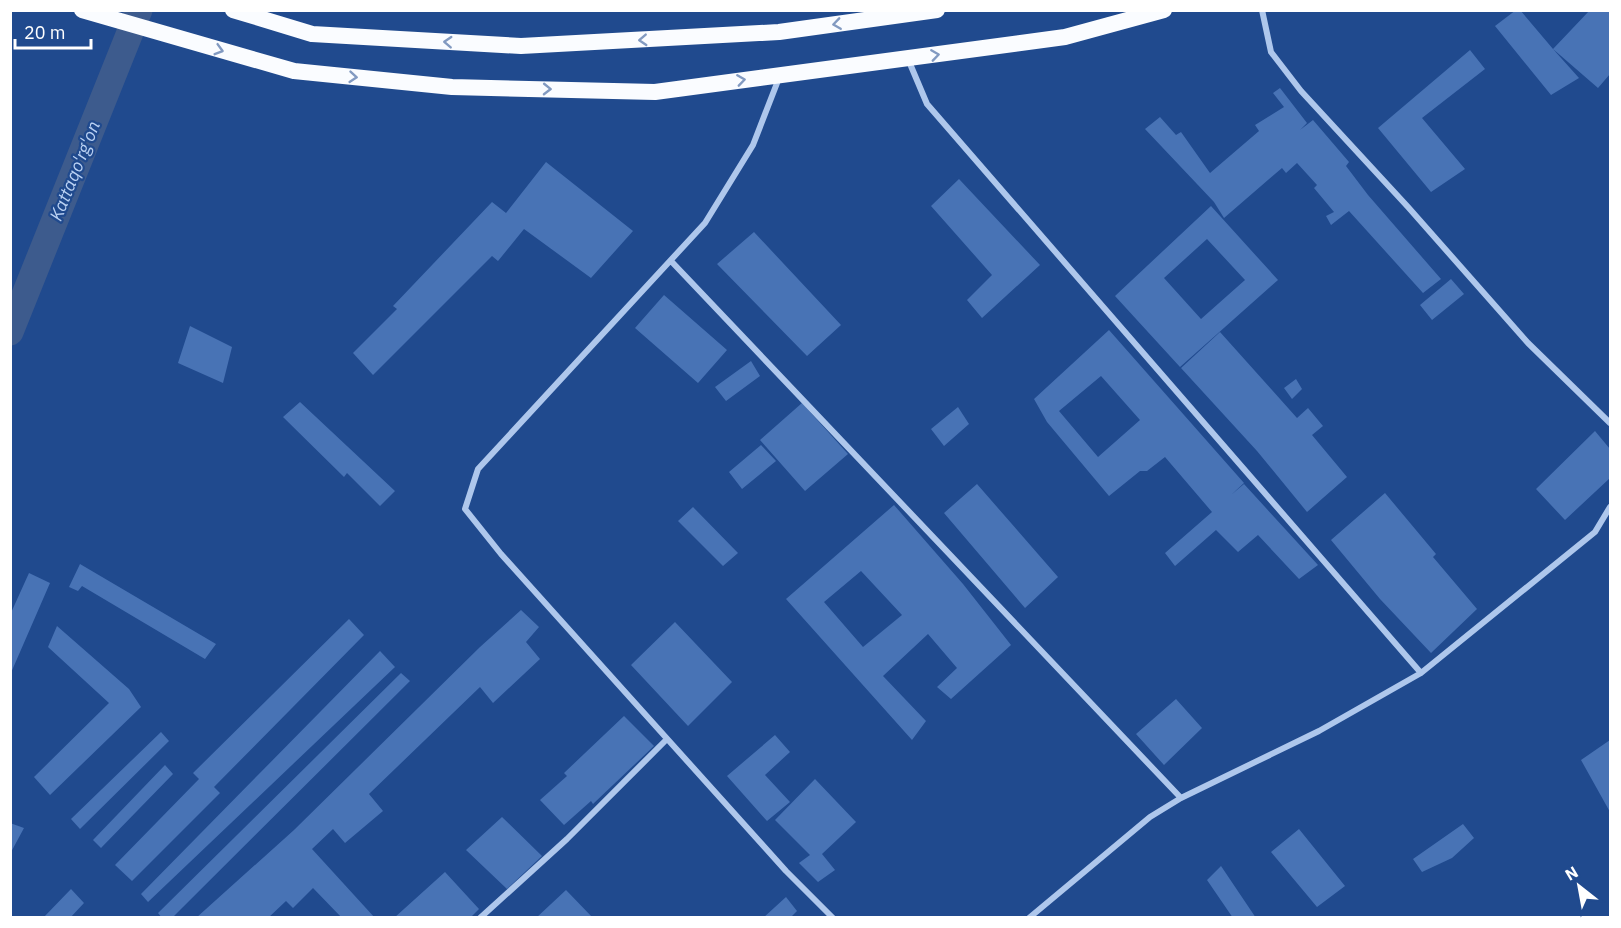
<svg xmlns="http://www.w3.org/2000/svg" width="1621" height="928" font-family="'IBM Plex Sans',sans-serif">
<rect width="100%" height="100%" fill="#204a8e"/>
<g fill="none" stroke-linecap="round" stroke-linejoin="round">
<path stroke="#3d5b8d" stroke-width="27" d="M10,332L139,10"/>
</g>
<path fill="#4873b5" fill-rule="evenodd" d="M1516,10H1520L1553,49L1590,10H1610V74L1598,88L1553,49L1579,78L1551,95L1495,26Z
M1470,50L1485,69L1422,118L1465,169L1431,192L1378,128Z
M1280,88L1307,123L1300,130L1313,120L1349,162L1346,166L1368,195L1441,279L1423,293L1349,211L1331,225L1326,216L1334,212L1314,188L1317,185L1297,163L1286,173L1282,168L1224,218L1214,202L1145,129L1160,117L1176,135L1181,132L1210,173L1259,131L1255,125L1284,107L1273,93Z
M546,162L633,231L591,278L524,229L498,261L492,256L373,375L353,353L397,309L393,306L492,202L506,213Z
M959,179L1040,265L982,318L967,300L992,275L931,206Z
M1211,206L1278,280L1180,367L1115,296ZM1207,239L1245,280L1201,319L1164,278Z
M754,232L841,325L807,356L717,264Z
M1451,279L1464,294L1432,320L1420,305Z
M664,295L727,350L698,383L635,328Z
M190,326L232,347L223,383L178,363Z
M1109,330L1244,483L1231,495L1244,484L1318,565L1299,579L1258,535L1238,552L1216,530L1175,566L1165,553L1212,512L1165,457L1147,471H1140L1109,496L1047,422L1034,399ZM1101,376L1140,420L1098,457L1059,411Z
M1220,332L1297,418L1308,408L1323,426L1312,435L1347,477L1307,512L1257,451L1181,368Z
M751,361L760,376L726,401L715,387Z
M1296,379L1302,389L1292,399L1284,388Z
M300,402L395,491L380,506L347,473L344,477L283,417Z
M802,403L848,454L805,491L760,440Z
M958,407L969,424L944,446L931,429Z
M1595,431L1610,449V478L1565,520L1536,489Z
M761,445L776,461L742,489L729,472Z
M977,484L1058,577L1025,608L944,513Z
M1385,493L1436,554L1433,557L1477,609L1431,653L1380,599L1331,540Z
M894,505L963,584L1011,645L951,699L937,687L957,668L928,634L883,676L926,721L912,740L786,599ZM861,571L902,615L863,647L824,602Z
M693,507L738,553L723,566L678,521Z
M80,564L216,644L205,659L82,586L78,591L69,587Z
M29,573L50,583L10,675V615Z
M521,610L539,627L526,642L540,659L493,703L480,687L369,794L383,811L345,843L333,829L312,849L375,918H342L313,888L293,908L286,901L268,918H196L294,830L480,647Z
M349,619L364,635L214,787L220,793L132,881L115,865L199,779L193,773Z
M675,622L732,682L688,726L631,665Z
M57,626L129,689L141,707L50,795L34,777L109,703L48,647Z
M380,651L395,667L148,902L141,894Z
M401,673L410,681L172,918H162L158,913Z
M1176,699L1202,728L1164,765L1136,734Z
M624,716L654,746L593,804L591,801L564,825L540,800L567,776L564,773Z
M161,732L169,741L80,829L71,819Z
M775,735L790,752L765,775L790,802L767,821L727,776Z
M1610,740V812L1581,760Z
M165,765L173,774L101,848L93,840Z
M815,779L856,822L822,854L835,870L818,882L799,863L810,855L775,820Z
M502,817L542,856L507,889L466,850Z
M10,823L24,828L10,854Z
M1463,824L1474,838L1452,858L1422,872L1413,859Z
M1299,829L1345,886L1317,907L1271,852Z
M1221,866L1256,918H1233L1207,880Z
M445,872L479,909L470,918H394Z
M71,889L84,903L70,918H43Z
M566,890L593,918H536Z
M786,897L797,911L790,918H763Z"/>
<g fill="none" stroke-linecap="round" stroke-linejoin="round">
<path stroke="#aec7ec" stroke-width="6" d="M1262,10L1271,52L1301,91L1408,207L1528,343L1610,423
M908,59L927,104L1421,673
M779,78L753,145L705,223L478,469L465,509L501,554L786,871L833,918
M671,261L1181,798
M480,918L567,839L667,739
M1029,918L1150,817L1181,798L1319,731L1421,673L1595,532L1610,507"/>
<path stroke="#fafcff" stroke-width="16" d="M82,10L294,71L452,87L655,92L1065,37L1164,10
M233,10L312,34L521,46L779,32L937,10"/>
</g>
<defs><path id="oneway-chevron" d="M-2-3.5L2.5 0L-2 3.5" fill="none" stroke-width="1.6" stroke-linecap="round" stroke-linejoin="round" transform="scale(1.5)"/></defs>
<g stroke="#829ac1">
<use href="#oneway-chevron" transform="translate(837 24) rotate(172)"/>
<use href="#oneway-chevron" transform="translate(643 40) rotate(177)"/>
<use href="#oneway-chevron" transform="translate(448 42) rotate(-177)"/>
<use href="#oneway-chevron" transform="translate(219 50) rotate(16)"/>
<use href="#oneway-chevron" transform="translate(935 55) rotate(-8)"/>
<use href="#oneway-chevron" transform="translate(353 77) rotate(5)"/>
<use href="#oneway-chevron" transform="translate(741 80) rotate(-8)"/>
<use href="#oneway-chevron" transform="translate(547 89) rotate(1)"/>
</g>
<g text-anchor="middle" stroke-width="4.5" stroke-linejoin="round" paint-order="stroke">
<g font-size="18" font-style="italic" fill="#bad1f3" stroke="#204a8e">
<text transform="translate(75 171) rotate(-68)" y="6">Kattaqo'rg'on</text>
</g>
</g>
<rect width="1621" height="928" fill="none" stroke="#ffffff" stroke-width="24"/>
<g transform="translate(1579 886) rotate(329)" stroke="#204a8e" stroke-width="4.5" paint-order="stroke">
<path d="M0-4.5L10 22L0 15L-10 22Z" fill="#ffffff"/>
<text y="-9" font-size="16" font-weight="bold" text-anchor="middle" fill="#ffffff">N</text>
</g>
<path d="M15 39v9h76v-9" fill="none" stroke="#ffffff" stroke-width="3"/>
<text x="24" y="39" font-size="18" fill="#ffffff" stroke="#204a8e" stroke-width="4.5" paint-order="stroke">20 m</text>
</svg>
